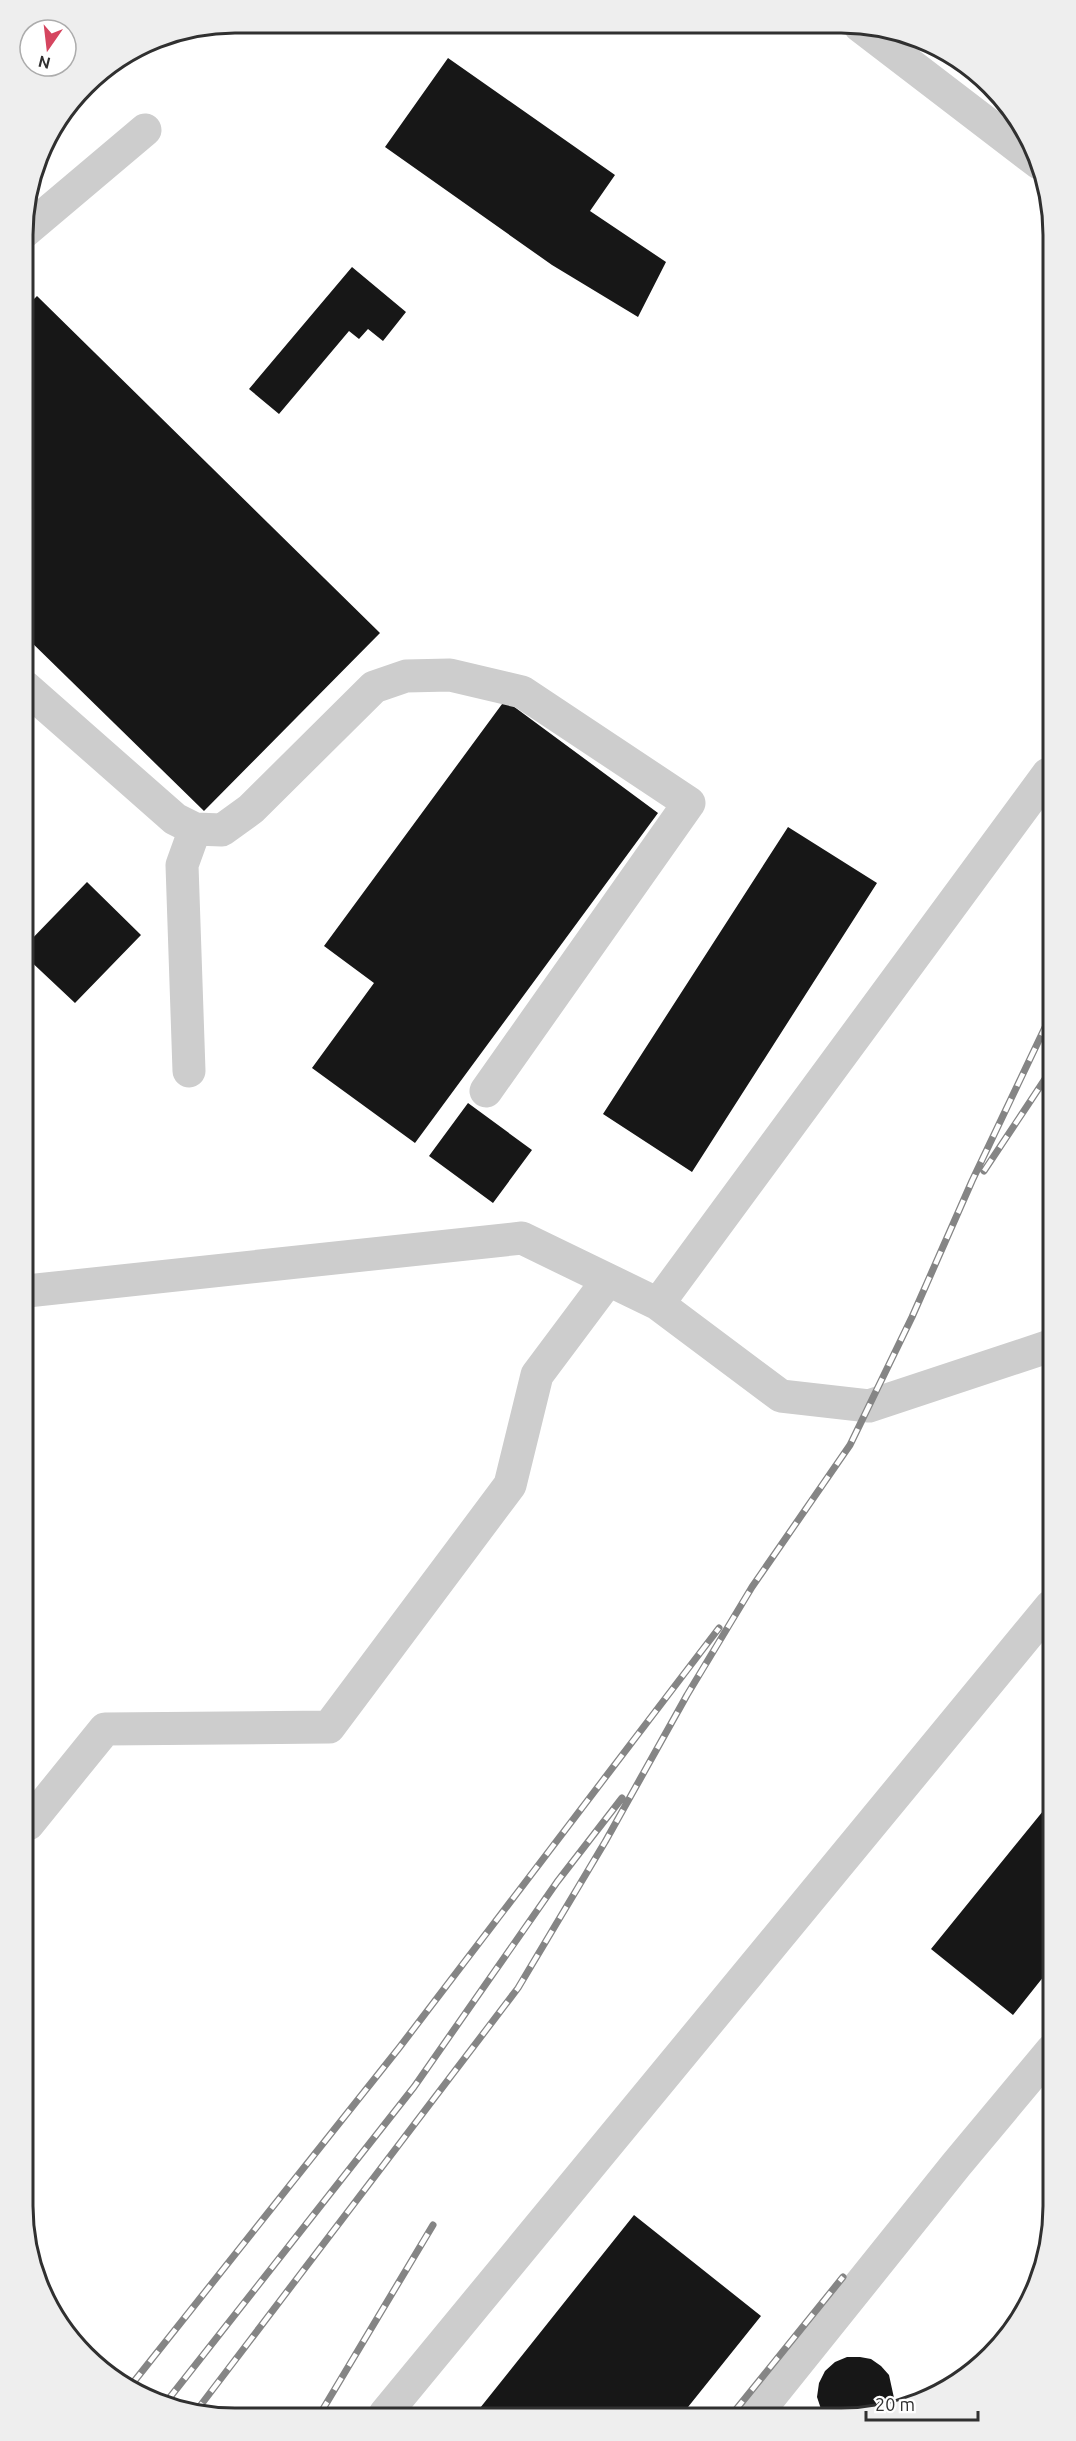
<svg xmlns="http://www.w3.org/2000/svg" width="1076" height="2441" font-family="Ubuntu,sans-serif">
<rect width="100%" height="100%" fill="#fff"/>
<path fill="#171717" d="M448,58L615,175L590,211L666,262L638,317L552,265L385,147Z
M352,267L406,312L383,341L368,329L359,339L349,331L279,414L249,389Z
M37,296L380,633L204,811L24,635L23,310Z
M505,700L658,813L415,1143L312,1068L374,983L324,946Z
M788,827L877,883L692,1172L603,1114Z
M87,882L141,935L75,1003L25,956V946Z
M468,1103L532,1150L493,1203L429,1156Z
M1052,1800V1966L1013,2015L931,1949Z
M634,2215L761,2316L684,2412L476,2413Z
M847,2357H860L871,2359L881,2366L889,2375L894,2398L890,2411L822,2412L817,2397L819,2383L825,2371L835,2362Z"/>
<g fill="none" stroke-linecap="round" stroke-linejoin="round">
<path stroke="#cdcdcd" stroke-width="33" d="M860,26L1039,163
M23,233L145,130
M25,687L175,819L195,829L222,830L251,809L374,687L406,676L450,675L522,692L689,803L486,1091
M189,1071L182,865L195,829
M27,1291L522,1238L658,1304L781,1396L869,1406L1050,1346
M658,1304L1048,774
M28,1824L105,1729L329,1727L510,1485L537,1375L608,1280
M758,2412L956,2165L1052,2050
M385,2414L1051,1606"/>
<g stroke="#858585" stroke-width="7">
<path id="rail" d="M984,1171L1049,1073
M132,2384L399,2048L719,1628
M167,2401L414,2087L557,1882L622,1798
M734,2412L843,2277
M194,2414L518,1988L605,1842L687,1695L752,1587L850,1445L912,1317L972,1181L1049,1019
M320,2414L433,2225"/>
</g>
<use href="#rail" stroke="#fff" stroke-width="4.5" stroke-dasharray="14" stroke-linecap="butt"/>
</g>
<path d="M0 0H1076V2441H0ZM235 33H841A202 202 0 0 1 1043 235V2206A202 202 0 0 1 841 2408H235A202 202 0 0 1 33 2206V235A202 202 0 0 1 235 33Z" fill="#eee" fill-rule="evenodd"/>
<path fill="none" stroke="#303030" stroke-width="3" d="M235 33H841A202 202 0 0 1 1043 235V2206A202 202 0 0 1 841 2408H235A202 202 0 0 1 33 2206V235A202 202 0 0 1 235 33Z"/>
<g transform="translate(48 48) rotate(194)"><circle r="28" fill="#ffffff" stroke="#acacac" stroke-width="1.5"/>
<path d="M0-4.5L10 22L0 15L-10 22Z" fill="#d5455f"/>
<text y="-9" font-size="16" font-weight="bold" text-anchor="middle" fill="#303030">N</text>
</g>
<path d="M866 2411v9h112v-9" fill="none" stroke="#303030" stroke-width="3"/>
<text x="875" y="2411" font-size="18" fill="#303030" stroke="#ffffff" stroke-width="4.5" paint-order="stroke">20 m</text>
</svg>
